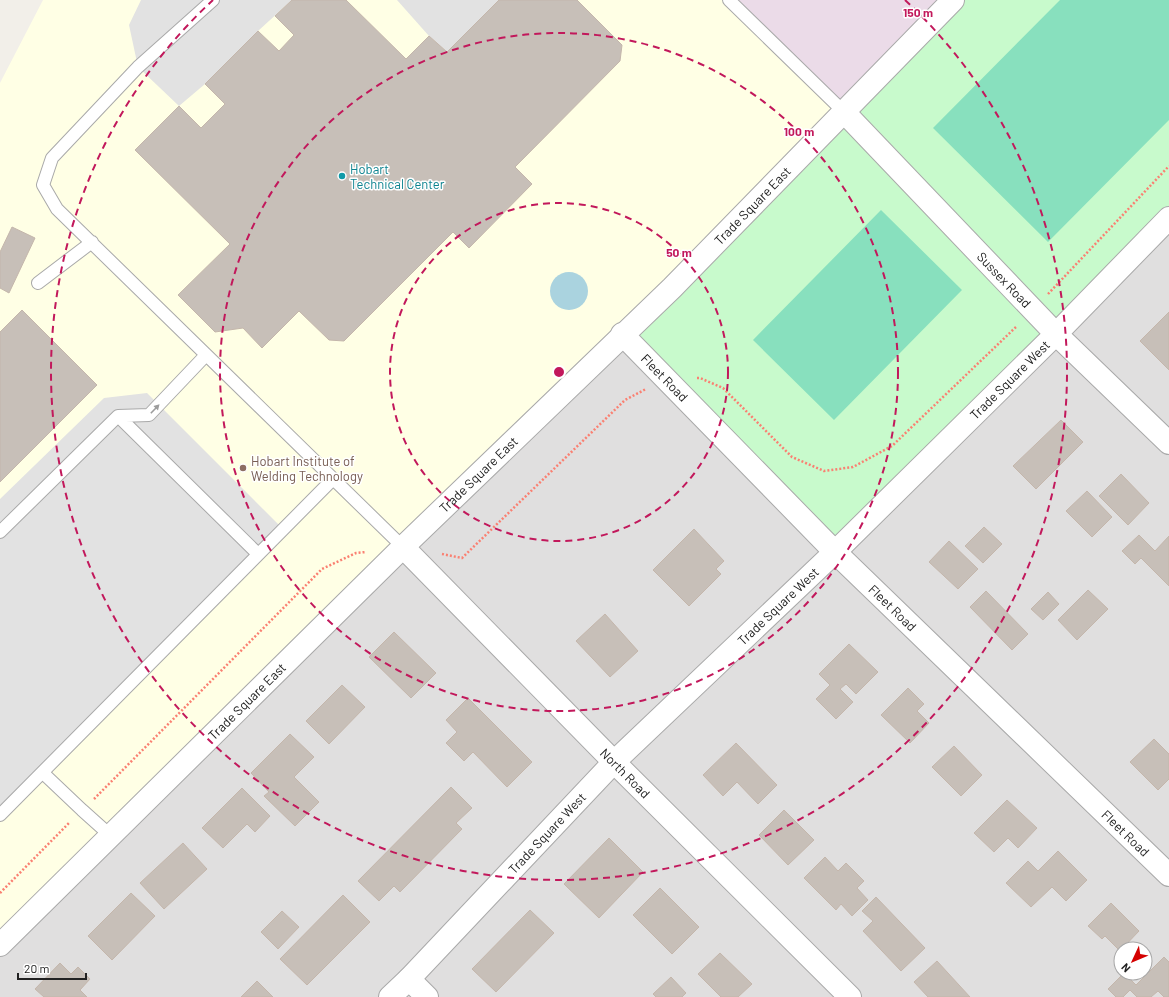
<svg xmlns="http://www.w3.org/2000/svg" width="1169" height="997" font-family="Barlow,sans-serif">
<rect width="100%" height="100%" fill="#f2efe9"/>
<path fill="#e0dfdf" fill-rule="evenodd" d="M1169,218V997H0V945L622,334ZM1121,949H1145V973H1121Z"/>
<path fill="#ebdbe8" d="M729,0H953L844,112Z"/>
<path fill="#ffffe5" d="M43,0H729L844,112L0,945V83Z"/>
<path fill="#c8facc" d="M953,0H1169V218L835,552L622,334Z"/>
<path fill="#88e0be" d="M1060,0H1169V120L1048,242L933,128Z
M881,210L962,290L834,420L753,340Z"/>
<path fill="#e2e2e2" d="M141,0H292L258,31L205,84L179,106L138,67L129,25Z
M397,0H499L447,52L429,36Z
M147,393L281,527L0,822V499L104,398Z"/>
<path fill="#aad3df" d="M550 291a19 19 0 1 1 38 0a19 19 0 1 1-38 0Z"/>
<path fill="#c7bfb8" stroke="#c4b6ab" d="M292,0H346L406,59L429,36L447,52L499,0H577L622,45L620,61L515,167L532,184L469,248L453,232L344,341L329,340L299,311L262,348L243,328L215,332L178,295L230,244L135,150L179,106L201,128L225,104L205,84L258,31L279,51L294,35L275,16Z
M12,227L35,238L9,293L0,288V252Z
M22,310L97,385L0,482V332Z
M1169,312V370L1140,341Z
M1061,420L1083,442L1036,489L1013,466Z
M1121,474L1149,503L1128,525L1099,496Z
M1087,491L1112,517L1092,537L1066,511Z
M984,527L1002,544L983,563L965,546Z
M694,529L724,561L716,569L721,574L689,606L653,570Z
M1139,535L1155,551L1169,536V586L1141,558L1135,564L1122,551Z
M949,541L978,569L958,589L929,562Z
M1088,590L1108,609L1077,640L1058,620Z
M986,591L1028,634L1012,650L970,607Z
M1048,592L1059,604L1043,620L1031,609Z
M605,614L638,651L610,677L576,641Z
M394,632L436,673L411,698L369,657Z
M849,644L878,672L856,694L846,684L840,689L853,702L836,719L816,699L830,685L819,674Z
M342,685L365,707L329,744L306,721Z
M908,688L924,704L917,711L929,723L910,743L881,715Z
M468,698L532,762L507,787L473,752L464,761L446,743L457,732L446,720Z
M290,734L314,757L294,777L319,802L295,826L264,796L269,792L251,773Z
M1154,739L1169,754V779L1158,790L1130,762Z
M736,743L777,785L758,804L737,782L723,796L703,775Z
M954,746L982,775L961,796L932,767Z
M451,787L472,808L456,823L462,829L400,892L394,886L379,901L358,881Z
M242,788L270,816L255,832L247,824L223,848L202,828Z
M1007,800L1037,828L1018,848L1008,838L994,852L974,833Z
M784,810L814,840L788,865L759,835Z
M609,838L643,872L599,918L564,884Z
M183,843L207,869L164,909L140,883Z
M1058,851L1087,880L1066,901L1052,887L1031,907L1006,883L1028,861L1038,871Z
M825,857L838,871L846,863L864,881L857,888L868,900L852,916L841,904L836,910L804,878Z
M660,888L699,927L672,954L633,915Z
M131,893L155,916L112,960L88,936Z
M343,895L370,922L307,985L280,959Z
M876,897L925,948L901,971L863,931L873,921L862,911Z
M1111,903L1139,931L1120,951L1105,936L1102,939L1088,926Z
M530,910L554,933L496,992L472,969Z
M282,911L299,927L278,949L261,932Z
M720,953L752,984L738,997H721L698,974Z
M1164,957L1169,962V997H1164L1158,991L1151,997H1137L1130,990L1123,997H1116L1108,989L1124,973L1136,985Z
M937,961L970,997H928L914,982Z
M60,963L71,974L78,967L90,979L80,990L87,997H44L35,989Z
M671,977L686,993L682,997H656L653,994Z
M257,981L273,997H241Z"/>
<g fill="none" stroke-linecap="round" stroke-linejoin="round">
<g stroke="#a9a9a9" stroke-width="14">
<path id="lane" d="M213,0L138,67L52,158L43,185L57,209L403,547
M729,0L844,112
M38,283L92,242
M118,416L258,554
M0,532L118,416L149,415L206,355
M43,773L82,810L111,836
M0,815L333,479"/>
</g>
<g stroke="#a9a9a9" stroke-width="24">
<g id="street">
<path id="s1" d="M844,112L1056,334L1169,443"/>
<path id="s2" d="M622,334L835,552L1169,875"/>
<path id="s3" d="M403,547L614,762L850,997"/>
<path id="s4" d="M0,945L403,547L672,288L953,0"/>
<path d="M409,979L427,997"/>
<path id="s5" d="M390,997L409,979L614,762L835,552L1056,334L1169,218"/>
</g>
</g>
<path stroke="#fa8072" stroke-width="2.5" stroke-dasharray="2 2" stroke-linecap="butt" d="M1048,294L1169,166
M697,378H700L723,388L792,457L824,471L853,467L892,446L1017,326
M442,554L462,558L625,400L646,389
M94,799L322,569L356,553L366,552
M0,893L70,822"/>
<use href="#lane" stroke="#fff" stroke-width="12"/>
<use href="#street" stroke="#fff" stroke-width="22"/>
</g>
<defs><path id="oneway-solid" d="M-6-.8H1V-3.2L6.5 0L1 3.2V.8H-6Z"/></defs>
<use fill="#9c9c9c" href="#oneway-solid" transform="translate(155 409) rotate(-46)"/>
<g fill="none" stroke="#c2185b" stroke-width="2" stroke-dasharray="7 5">
<circle cx="559" cy="372" r="169"/>
<circle cx="559" cy="372" r="339"/>
<path d="M905 0A508 508 0 1 1 213 0"/>
</g>
<circle fill="#0f9aa8" stroke="#fff" stroke-width="1.5" cx="342" cy="176" r="4"/>
<circle fill="#8d6e63" stroke="#fff" stroke-width="1.5" cx="243" cy="468" r="4"/>
<g text-anchor="middle" stroke-width="3" stroke-linejoin="round" paint-order="stroke">
<g font-size="13" fill="#0d838f" stroke="#fff" text-anchor="start">
<text x="350" y="174">Hobart<tspan x="350" dy="15">Technical Center</tspan></text>
</g>
<g font-size="13" fill="#222" stroke="#fff">
<text dy="5" stroke="none"><textPath href="#s4" startOffset="1055">Trade Square East</textPath></text>
<text dy="5" stroke="none"><textPath href="#s1" startOffset="232">Sussex Road</textPath></text>
<text dy="5" stroke="none"><textPath href="#s2" startOffset="61">Fleet Road</textPath></text>
<text dy="5" stroke="none"><textPath href="#s5" startOffset="875">Trade Square West</textPath></text>
<text dy="5" stroke="none"><textPath href="#s4" startOffset="671">Trade Square East</textPath></text>
<text dy="5" stroke="none"><textPath href="#s5" startOffset="551">Trade Square West</textPath></text>
<text dy="5" stroke="none"><textPath href="#s2" startOffset="385">Fleet Road</textPath></text>
<text dy="5" stroke="none"><textPath href="#s4" startOffset="347">Trade Square East</textPath></text>
<text dy="5" stroke="none"><textPath href="#s3" startOffset="317">North Road</textPath></text>
<text dy="5" stroke="none"><textPath href="#s5" startOffset="227">Trade Square West</textPath></text>
<text dy="5" stroke="none"><textPath href="#s2" startOffset="709">Fleet Road</textPath></text>
</g>
<g font-size="13" fill="#785e54" stroke="#fff" text-anchor="start">
<text x="251" y="466">Hobart Institute of<tspan x="251" dy="15">Welding Technology</tspan></text>
</g>
</g>
<circle cx="559" cy="372" r="6" fill="#c2185b" stroke="#fff" stroke-width="2"/>
<g font-size="12" text-anchor="middle" font-weight="bold" fill="#c2185b" stroke="#fff" stroke-width="3" stroke-linejoin="round" paint-order="stroke">
<text x="918" y="17">150 m</text>
<text x="799" y="136">100 m</text>
<text x="679" y="257">50 m</text>
</g>
<g transform="translate(1133 961) rotate(226)"><circle r="19" fill="#ffffff" stroke="#a7a7a7"/>
<path d="M0-3L7 15L0 10L-7 15Z" fill="#d40000"/>
<text y="-6" font-size="11" font-weight="bold" text-anchor="middle" fill="#222222">N</text>
</g>
<path d="M18 973v6h68v-6" fill="none" stroke="#222222" stroke-width="2"/>
<text x="24" y="973" font-size="12" fill="#222222" stroke="#ffffff" stroke-width="3" paint-order="stroke">20 m</text>
</svg>
